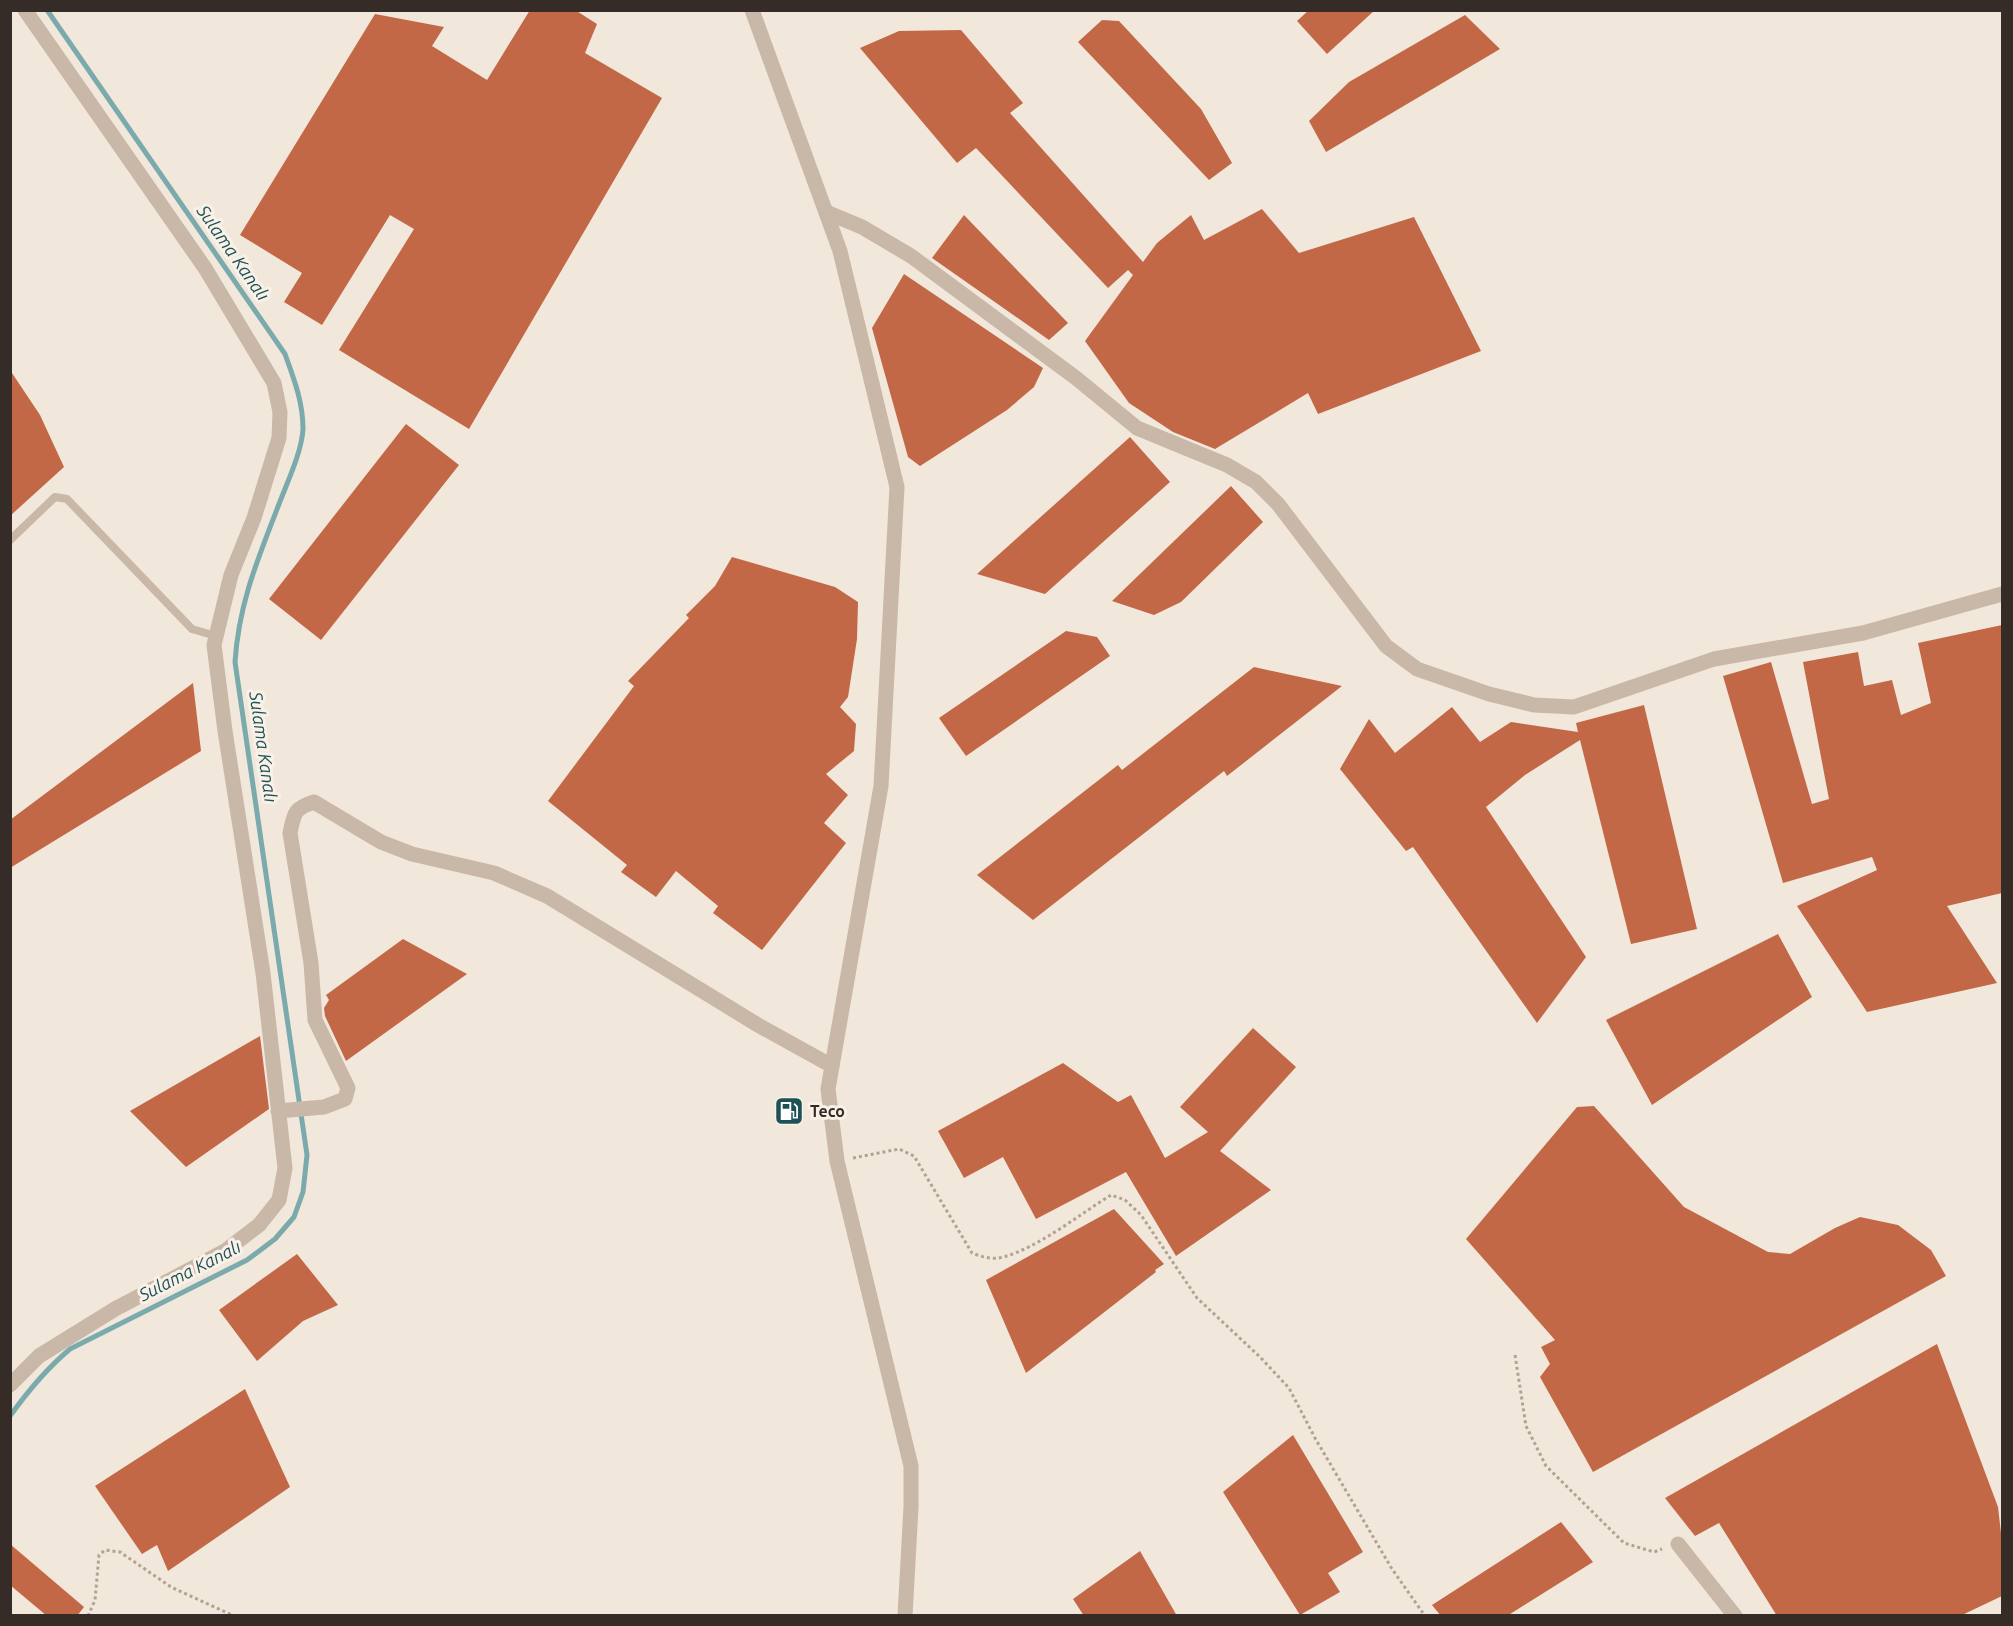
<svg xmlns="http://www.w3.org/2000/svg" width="2013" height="1626" font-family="Ubuntu,sans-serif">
<rect width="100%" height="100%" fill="#f1e7db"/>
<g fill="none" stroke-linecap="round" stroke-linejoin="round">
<path stroke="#7baaad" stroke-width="5" d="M10,1416C28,1391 46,1369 70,1349L247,1260L275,1239L294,1217L303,1192L307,1155L235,662C239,602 258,559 279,504C287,483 302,451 303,429C303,402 294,379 285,354L47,10"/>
</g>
<path fill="#c36847" d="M530,10H575L597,24L585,53L662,98L469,429L339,350L414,229L390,215L322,325L284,302L302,273L240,235L375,14L444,27L432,46L487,80Z
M1309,10H1375L1327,54L1297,21Z
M1465,15L1500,49L1326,152L1309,121L1349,82Z
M1102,20L1119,21L1201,109L1232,163L1209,180L1078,42Z
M961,30L1023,103L1010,113L1143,262L1157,243L1191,215L1204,240L1262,209L1299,253L1414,217L1481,351L1318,414L1308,393L1215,449L1173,432L1129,403L1085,341L1133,275L1128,270L1108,288L976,148L957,163L860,48L899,31Z
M964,215L1068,323L1049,340L932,258Z
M904,274L1043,368L1034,387L1007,410L920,466L908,457L872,328Z
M10,370L40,415L64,467L10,516Z
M406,424L459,465L321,640L269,599Z
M1130,437L1170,482L1045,594L977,574Z
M1231,486L1263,522L1181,602L1154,615L1112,601Z
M732,557L835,587L858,602L857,639L848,697L840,707L856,724L854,751L826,774L848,795L824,823L846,843L762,950L713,913L718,906L676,871L656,897L621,872L627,865L548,801L634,686L628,681L689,618L686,615L715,586Z
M2002,625V893L1947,906L1997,983L1867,1012L1797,906L1877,870L1872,857L1783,883L1723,676L1771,662L1812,804L1829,799L1803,662L1858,652L1864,686L1892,680L1901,715L1931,703L1918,643Z
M1066,631L1097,637L1110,656L966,756L939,718Z
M1254,667L1342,686L1227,776L1224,771L1033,920L977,875L1118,765L1122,770Z
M193,683L201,751L10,868V820Z
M1644,705L1697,929L1631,944L1580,740L1525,775L1486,807L1586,957L1537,1023L1413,847L1406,851L1340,769L1369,719L1395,753L1452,707L1480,742L1511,722L1578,732L1576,723Z
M1778,934L1812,997L1652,1105L1606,1020Z
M403,939L467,974L346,1061L325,1016L324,1008L329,1000L326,995Z
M1253,1028L1296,1067L1220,1151L1271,1190L1176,1256L1126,1172L1036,1219L1003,1157L964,1178L938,1131L1063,1063L1118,1102L1131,1095L1165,1158L1208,1132L1180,1107Z
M260,1036L269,1109L186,1167L130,1111Z
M1594,1106L1684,1207L1768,1252L1790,1254L1835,1228L1860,1217L1898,1225L1931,1250L1946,1276L1593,1472L1540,1377L1550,1364L1541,1347L1555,1340L1466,1239L1577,1107Z
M1114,1209L1164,1264L1155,1270L1156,1272L1026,1373L986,1280Z
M297,1254L338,1305L303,1321L257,1361L219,1310Z
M1937,1344L1998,1507L2002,1542V1596L1960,1616H1777L1719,1523L1695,1536L1665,1498Z
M245,1389L290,1487L168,1571L157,1545L142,1554L95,1486Z
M1293,1435L1363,1552L1328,1573L1340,1592L1300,1615L1223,1492Z
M1561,1522L1593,1562L1507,1616H1441L1432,1605Z
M10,1544L84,1607L77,1616H47L10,1585Z
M1140,1551L1177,1616H1084L1073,1599Z"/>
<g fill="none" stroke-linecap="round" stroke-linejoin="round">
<path stroke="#b5a191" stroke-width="3" stroke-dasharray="3 3" stroke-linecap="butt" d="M853,1158L899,1149L914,1156L972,1253C982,1257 993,1260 1003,1257C1038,1248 1080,1214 1111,1195L1125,1200L1141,1215L1197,1298L1260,1357L1289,1388L1315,1438L1392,1569L1425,1616
M1515,1355L1526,1426L1546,1466L1624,1543L1654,1552L1662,1549
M88,1616L95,1600L99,1555L105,1550L120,1552L171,1587L234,1616"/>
<path stroke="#c9b7a7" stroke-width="8" d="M10,540L55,497L67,499L192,629L216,636"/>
<path stroke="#c9b7a7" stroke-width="15" d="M826,212L862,227L911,256L1076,378L1137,428L1227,465L1256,482L1278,504L1386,646L1417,669L1489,694L1534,705L1574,707L1714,659L1863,633L2002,594
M278,1111L324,1107L345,1099L348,1088L315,1020L311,963L290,833C294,814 294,808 314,802L381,842L412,854L494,873L547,896L758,1025L832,1066
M10,1385L39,1356L115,1309L225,1251L259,1225L279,1200L285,1168L263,973L225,731L214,645L231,575L254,518L279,438L280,412L274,383L205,268L25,10
M1678,1544L1735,1616"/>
<path stroke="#c9b7a7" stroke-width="15" d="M752,10L840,251L897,487L881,786L828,1089L837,1161L911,1466V1507L905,1616"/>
</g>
<defs>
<g id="fuel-square" transform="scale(1.5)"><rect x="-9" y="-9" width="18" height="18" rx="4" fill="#1e5156" stroke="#f9f1e7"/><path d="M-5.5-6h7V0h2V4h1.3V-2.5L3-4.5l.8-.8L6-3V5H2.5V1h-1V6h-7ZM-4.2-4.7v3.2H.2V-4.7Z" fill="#fff"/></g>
</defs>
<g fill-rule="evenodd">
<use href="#fuel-square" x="789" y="1111"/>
</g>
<g text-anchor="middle" stroke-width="6" stroke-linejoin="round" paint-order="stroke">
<g font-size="16" font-weight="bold" fill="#352c28" stroke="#f9f1e7" text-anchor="start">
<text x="810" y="1117">Teco</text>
</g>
<g font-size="18" font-style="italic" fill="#1e5156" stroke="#f9f1e7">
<text transform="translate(233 253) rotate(55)" y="6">Sulama Kanalı</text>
<text transform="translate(263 747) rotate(82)" y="6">Sulama Kanalı</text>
<text transform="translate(190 1271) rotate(-27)" y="6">Sulama Kanalı</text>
</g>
</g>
<rect width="2013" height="1626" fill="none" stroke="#352c28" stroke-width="24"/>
</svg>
